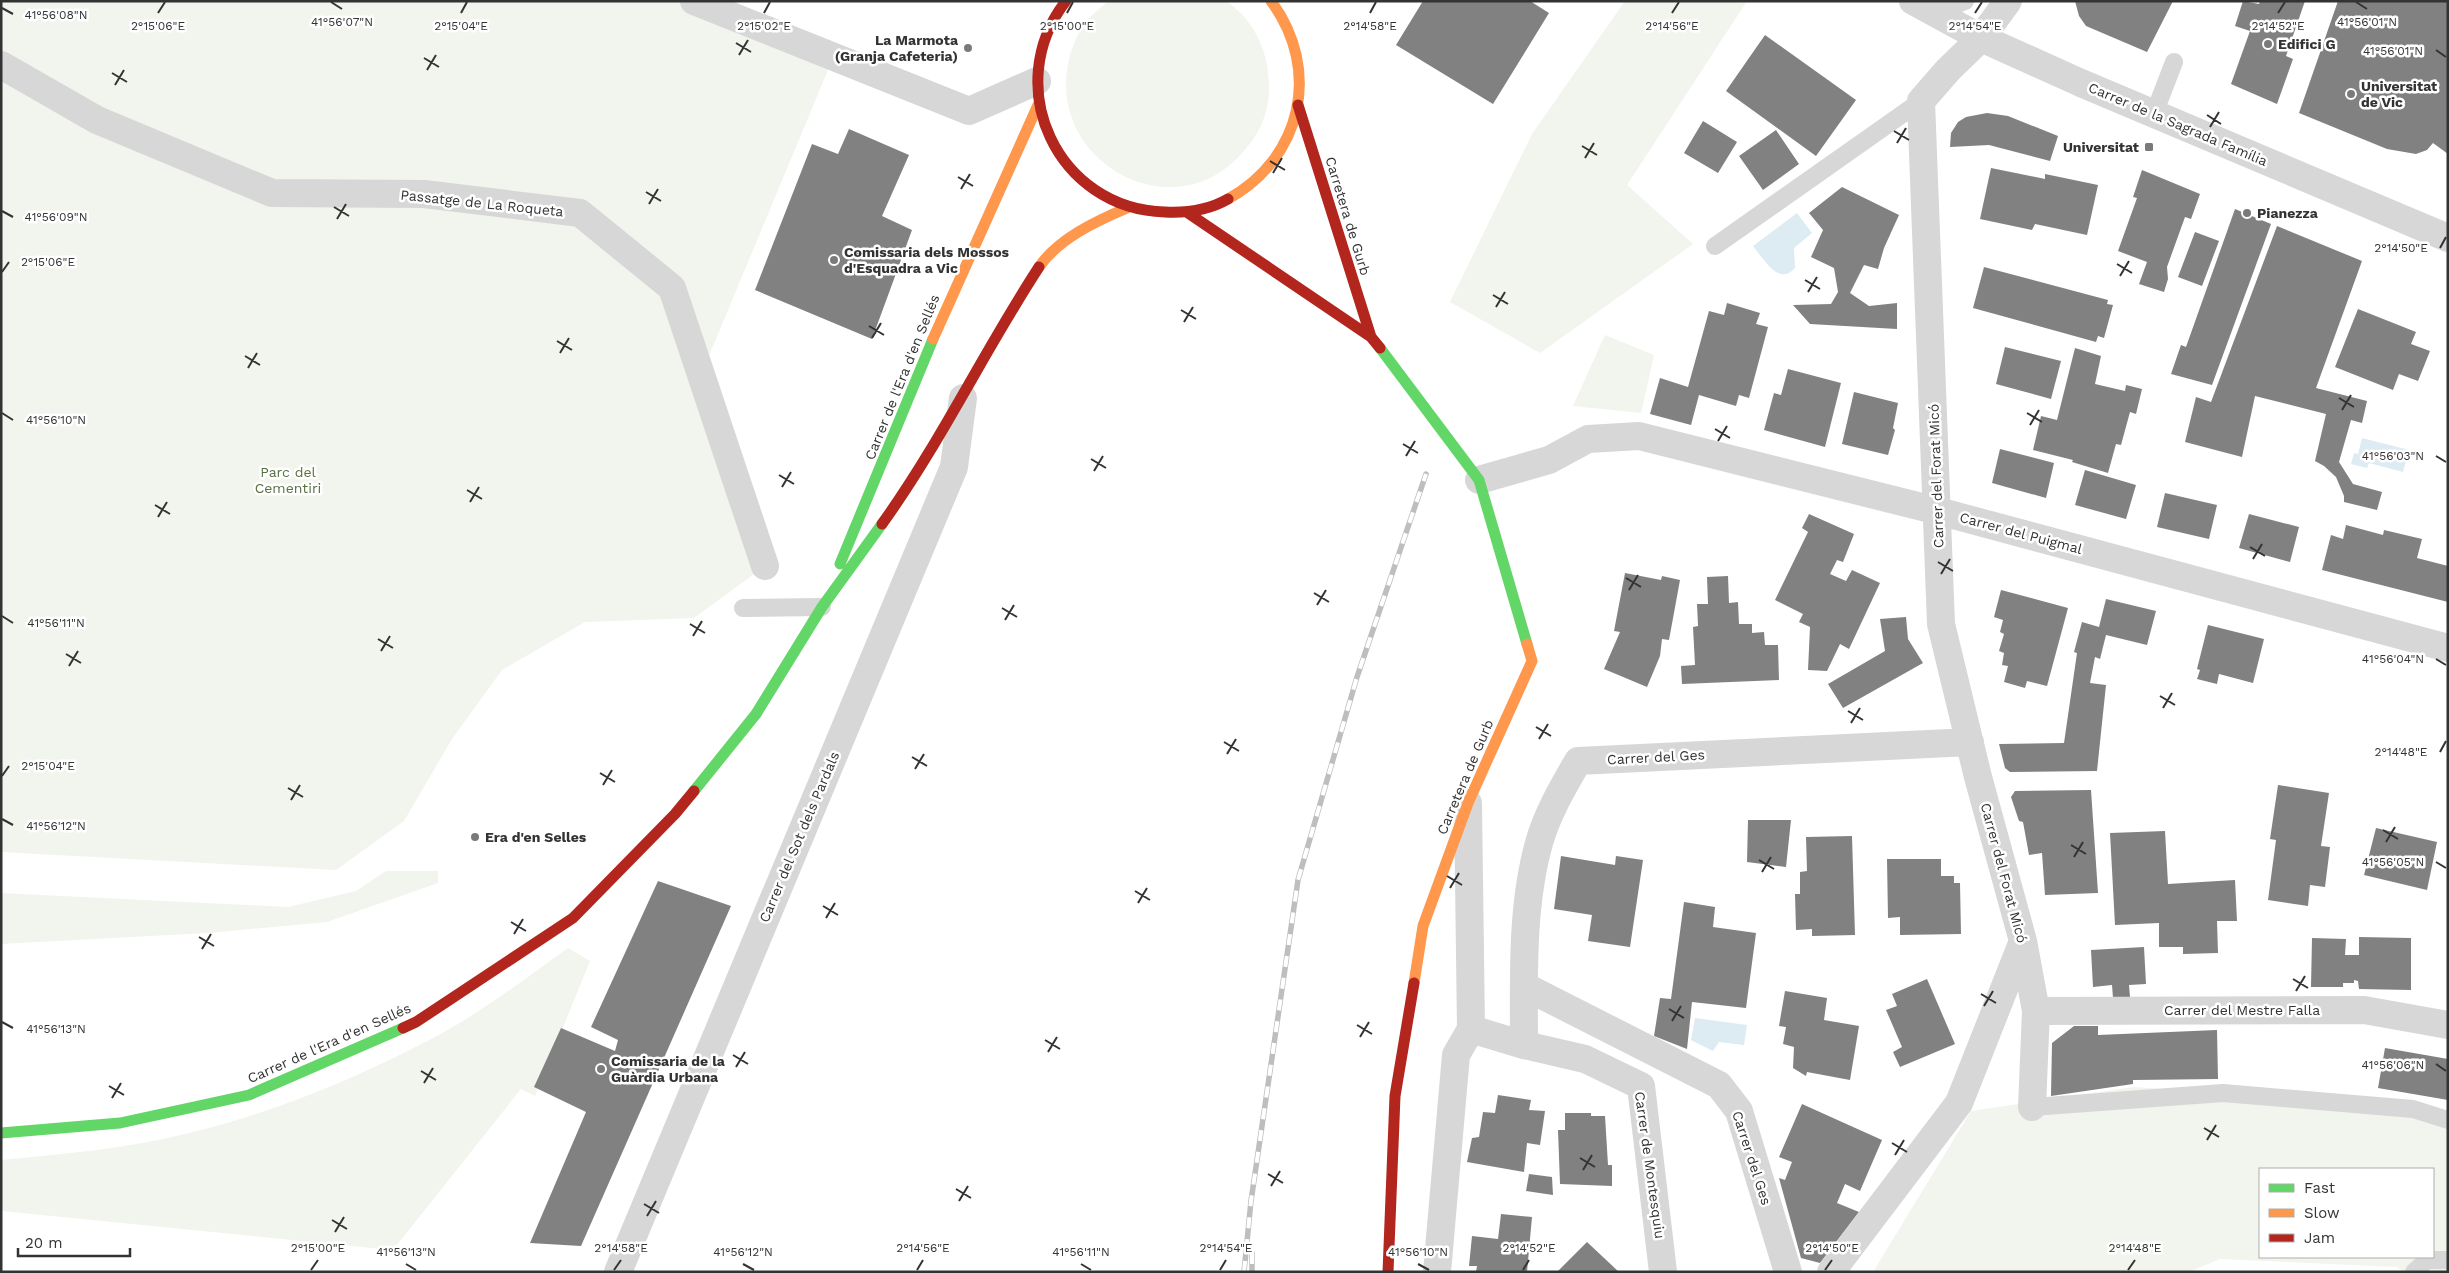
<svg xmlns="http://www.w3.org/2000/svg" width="2449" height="1273" font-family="'Work Sans',sans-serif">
<rect width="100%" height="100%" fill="#fff"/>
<path fill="#f1f5ed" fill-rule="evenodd" d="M1,1H694L833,58L701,375L765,566L694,618L585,622L502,670L452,739L404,821L336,870L1,852Z
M1108,1H1226C1257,22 1270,56 1269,92C1268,116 1258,136 1242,153C1175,231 1049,164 1068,64C1071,48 1078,32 1088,19C1094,13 1102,7 1108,1Z
M1625,1H1747L1627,185L1693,244L1540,353L1450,302L1532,134Z
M1605,335L1654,355L1641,413L1573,406Z
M386,871H438V883L327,922L207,933L1,944V893L288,907L356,891Z
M568,948L590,961L535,1096L521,1089L393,1250L1,1211V1160C62,1154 125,1149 185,1134C273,1113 356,1079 435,1037C482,1012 525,979 568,948Z
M2133,1087L2420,1105L2448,1115V1272H2403L2397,1267L2220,1259L2189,1272H1873L1971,1111ZM2260,1169H2433V1257H2260Z"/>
<path fill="#ddebf3" d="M1797,213L1812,233L1794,248L1795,268C1779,287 1763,258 1753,246Z
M2362,438L2409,450L2403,472L2369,463L2367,468L2351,464L2354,453L2358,454Z
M1695,1018L1747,1025L1744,1045L1719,1042L1713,1051L1691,1040Z"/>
<path fill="#818181" d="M1423,1H1530L1549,13L1493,104L1396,45Z
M2075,1H2173L2147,52L2086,26L2079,16Z
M2243,1L2259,4L2260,1H2305L2286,56L2293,59L2277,104L2231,84L2250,31L2235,26Z
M2338,1H2448V154L2433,143L2427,150L2416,154L2387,149L2299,113Z
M1765,35L1856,100L1816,156L1726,91Z
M1987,113L2008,116L2058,136L2050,161L1989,145L1950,147L1951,133L1958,122L1966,117Z
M1703,121L1737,142L1718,173L1684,153Z
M849,129L909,155L882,216L912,230L872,339L755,290L812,144L838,154Z
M1776,130L1799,164L1763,190L1739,156Z
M1991,168L2045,179V174L2098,185L2087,235L2035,224L2032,230L1980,219Z
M2142,170L2200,194L2191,219L2185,217L2167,267L2168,279L2164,292L2139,284L2147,262L2118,251L2137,198L2133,197Z
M1842,187L1899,215L1884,248L1878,269L1864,265L1850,293L1869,306L1897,303V329L1810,324L1793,305L1831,304L1838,292L1834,268L1811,257L1823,230L1809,213Z
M2235,209L2271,224L2212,385L2171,374L2181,345L2186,347Z
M2277,226L2362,261L2316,388L2367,401L2362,423L2351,420L2339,462L2353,484L2382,492L2377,510L2344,502V496L2336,477L2324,466L2315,461L2326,414L2255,396L2242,457L2185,442L2196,397L2211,402Z
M2195,232L2219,241L2202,286L2178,277Z
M1984,267L2108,300L2107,304L2113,305L2104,338L2098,336L2096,342L1973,308Z
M1727,303L1760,313L1756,324L1768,327L1749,398L1739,395L1736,406L1699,395L1691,425L1650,414L1660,378L1688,387L1709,311L1724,315Z
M2358,309L2416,332L2411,344L2430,351L2418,381L2399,374L2393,390L2335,367Z
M2005,347L2061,361L2051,399L1996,384Z
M2075,348L2101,356L2095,384L2125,391L2126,385L2142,389L2136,414L2130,412L2121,445L2116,444L2108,473L2072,462L2073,460L2033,450L2041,416L2057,420Z
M1788,369L1841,383L1825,447L1764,430L1774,393L1781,395Z
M1854,392L1898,403L1893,428L1895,430L1888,455L1842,444Z
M2000,449L2054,463L2046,498L1992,483Z
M2085,470L2136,485L2126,519L2075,505Z
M2165,493L2217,505L2209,539L2157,527Z
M1809,514L1854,534L1843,562L1837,560L1830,574L1846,581L1852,570L1880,583L1849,649L1840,644L1827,671L1808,670L1810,627L1799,622L1803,614L1775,600L1808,532L1802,528Z
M2249,514L2299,527L2290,562L2239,548Z
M2346,525L2383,535L2384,530L2422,539L2417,558L2448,566V602L2322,570L2331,535L2343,539Z
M1625,573L1661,580L1662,576L1680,580L1669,640L1662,639L1660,656L1647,687L1604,669L1620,632L1614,631Z
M1728,576L1729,603L1738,602L1739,624H1752V633L1764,632L1765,645H1778L1779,680L1682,684L1681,666L1695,665L1693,627L1698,626L1697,604H1708L1707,577Z
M2001,590L2068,608L2047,686L2027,681L2025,688L2004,682L2008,666L2002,665L2004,653L1999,651L2004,634L2000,632L2003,620L1994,617Z
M2106,599L2156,611L2147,645L2106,635L2100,659L2095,657L2090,683L2106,685L2097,771L2010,772L2005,768L1999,744L2064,743L2077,653L2074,652L2082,622L2099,627Z
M1906,617L1908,639L1923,663L1843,708L1828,684L1885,651L1880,619Z
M2208,625L2264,639L2253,683L2219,674L2217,684L2197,679L2200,670L2197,669Z
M2278,785L2329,793L2321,846L2330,847L2325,887L2310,885L2308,906L2268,900L2276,840L2270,839Z
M2091,790L2098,893L2045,895L2042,853L2029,855L2023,822L2019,821L2011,797L2015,791Z
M1748,820H1791L1786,867L1747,862Z
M2376,828L2437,842L2427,890L2364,875Z
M2165,831L2168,884L2235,880L2237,921H2217L2218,953L2183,954V947H2159V923L2115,925L2110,833Z
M1852,836L1855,935L1812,936V929L1796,930L1795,894H1800V872L1807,871L1806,837Z
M1561,856L1615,865L1616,856L1643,860L1630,947L1588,941L1592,915L1554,909Z
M1887,859H1941V876H1954V883H1960L1961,934L1900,935V917L1888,918Z
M658,881L731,906L581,1246L530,1243L586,1112L534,1087L561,1028L615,1051L618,1040L591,1027Z
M1684,902L1715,907L1713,927L1756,933L1746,1008L1692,1002L1687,1049L1654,1036L1660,998L1671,999Z
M2359,937L2411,938V990L2359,989L2358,981L2354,980V983H2343V987H2311L2312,938L2346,939L2345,955H2359Z
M2144,947L2146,984L2129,985L2130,997L2113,998L2112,985L2093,987L2091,950Z
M1927,979L1955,1044L1900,1067L1893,1052L1902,1047L1886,1010L1897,1006L1892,994Z
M1785,991L1827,998L1824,1020L1859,1026L1850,1080L1807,1072L1806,1076L1793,1068L1794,1047L1783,1044L1786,1027L1779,1026Z
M2074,1026H2098V1035L2217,1030L2218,1079L2133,1080V1084L2051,1096L2052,1043Z
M2385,1048L2448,1059V1100L2378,1088Z
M1498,1095L1531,1100L1529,1110L1545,1111L1540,1145L1527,1143L1524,1172L1467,1162L1472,1138L1479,1137L1483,1112L1495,1113Z
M1802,1104L1882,1140L1860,1191L1845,1184L1837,1203L1859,1212L1820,1263L1801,1258L1779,1178L1785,1180L1792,1162L1779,1157Z
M1565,1113H1591V1116H1605L1608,1165H1612V1186L1560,1184L1558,1130H1565Z
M1529,1174L1552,1177L1553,1195L1526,1191Z
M1501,1214L1532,1217L1527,1272H1476L1477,1266H1469L1472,1236L1498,1239Z
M1587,1242L1619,1272H1557Z"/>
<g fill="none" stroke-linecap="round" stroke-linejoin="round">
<path stroke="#d7d7d7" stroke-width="18" d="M1933,13L1965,1
M2154,114L2174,62
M1715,246L1921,101
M743,608L822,607
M2032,1107L2223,1093L2413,1109L2448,1120
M2414,1272L2427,1260H2448"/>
<path stroke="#d7d7d7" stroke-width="28" d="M694,1L969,111L1037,81
M1913,1L1981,38L2081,83L2448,238
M2008,1L1981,38L1948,70L1921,101L1941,624L1978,777L2023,941L2036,1011L2032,1107
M1,65L97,120L272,193L424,194L580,213L672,288L765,566
M1479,480L1549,460L1588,439L1639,436L1938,511L2448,648
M1524,986L1719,1085L1739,1111L1788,1272
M2036,1011L2364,1010L2448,1025
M1471,1029L1524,1045L1585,1059L1641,1086L1663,1272
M1524,1045C1524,979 1521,907 1539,843C1547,814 1563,787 1578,761L1970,742
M618,1272L954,467L963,398
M1437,1272L1456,1055L1471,1029L1468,803
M1831,1272L1959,1103L2023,941"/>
<path stroke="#63d668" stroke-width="11" d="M1380,348L1479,480L1527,644
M840,564L933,339
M694,791L756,714L822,607L882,524
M1,1133L120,1123L249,1095L403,1028"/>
<path stroke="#ff974d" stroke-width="11" d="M1228,199C1302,158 1322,70 1271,1
M1039,267C1058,239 1096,221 1127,208
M933,339L1038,105
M1414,983L1423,926L1468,803L1532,661L1527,644"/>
<path stroke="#b3261e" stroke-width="11" d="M1066,1C1000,86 1057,209 1165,212C1186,213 1209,210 1228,199
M1298,105L1371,337
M1188,213L1371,337L1380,348
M882,524C941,442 984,351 1039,267
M403,1028L416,1022L573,918L675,814L694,791
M1388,1272L1395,1096L1414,983"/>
<g stroke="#bebebe" stroke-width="5.5">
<path id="rail" d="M1252,1253V1272
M1244,1272L1251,1201L1298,880L1357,677L1426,474"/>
</g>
<use href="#rail" stroke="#fff" stroke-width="4" stroke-dasharray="11" stroke-linecap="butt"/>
</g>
<path fill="none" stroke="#333" stroke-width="2" d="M331,2L342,9M2356,2L2367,9M2,8L13,14M158,13L165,2M461,13L467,2M764,13L770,2M1067,13L1073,2M1370,13L1376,2M1672,13L1679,2M1975,13L1982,2M2278,13L2285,2M736,43L751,52M2436,50L2446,57M739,55L748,40M424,58L439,67M427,70L436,55M112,73L127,82M115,85L124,70M2207,115L2221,124M2210,127L2219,112M1894,131L1909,140M1897,143L1906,128M1582,146L1597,155M1585,158L1594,143M1270,161L1285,170M1273,173L1282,158M958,177L973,186M961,189L970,174M646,192L661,201M649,204L658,189M334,207L349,216M2,211L13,217M337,219L346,204M2440,248L2446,237M2117,264L2132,273M2,272L9,262M2120,276L2129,261M1805,280L1820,289M1808,292L1817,277M1493,295L1508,304M1496,307L1505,292M1181,310L1196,319M1184,322L1193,307M869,326L884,335M872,338L881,323M557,341L572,350M560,353L569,338M245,356L260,365M248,368L257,353M2339,398L2354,407M2342,410L2351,395M2,413L13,420M2027,413L2042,422M2030,425L2039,410M1715,429L1730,438M1718,441L1727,426M1403,444L1418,453M1406,456L1415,441M2436,456L2446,462M1091,459L1106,468M1094,471L1103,456M779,475L794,484M782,487L791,472M467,490L482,499M470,502L479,487M155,505L170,514M158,517L167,502M2250,547L2265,556M2253,559L2262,544M1938,562L1953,571M1941,574L1950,559M1626,578L1641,587M1629,590L1638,575M1314,593L1329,602M1317,605L1326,590M1002,608L1017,617M2,616L13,623M1005,620L1014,605M690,624L705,633M693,636L702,621M378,639L393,648M381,651L390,636M66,654L81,663M2436,659L2446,665M69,666L78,651M2160,696L2175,705M2163,708L2172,693M1848,711L1863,720M1851,723L1860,708M1536,727L1551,736M1539,739L1548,724M1224,742L1239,751M2440,752L2446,741M1227,754L1236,739M912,757L927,766M915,769L924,754M600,773L615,782M2,776L9,766M603,785L612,770M288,788L303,797M291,800L300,785M2,819L13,825M2383,830L2398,839M2386,842L2395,827M2071,845L2086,854M2074,857L2083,842M1759,860L1774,869M2436,862L2446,868M1762,872L1771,857M1447,876L1462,885M1450,888L1459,873M1135,891L1150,900M1138,903L1147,888M823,906L838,915M826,918L835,903M511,922L526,931M514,934L523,919M199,937L214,946M202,949L211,934M2293,979L2308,988M2296,991L2305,976M1981,994L1996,1003M1984,1006L1993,991M1669,1009L1684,1018M1672,1021L1681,1006M2,1022L13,1028M1357,1025L1372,1034M1360,1037L1369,1022M1045,1040L1060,1049M1048,1052L1057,1037M733,1055L748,1064M2436,1064L2446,1071M736,1067L745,1052M421,1071L436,1080M424,1083L433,1068M109,1086L124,1095M112,1098L121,1083M2204,1128L2219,1137M2207,1140L2216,1125M1892,1143L1907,1152M1895,1155L1904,1140M1580,1158L1595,1167M1583,1170L1592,1155M1268,1174L1283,1183M1271,1186L1280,1171M956,1189L971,1198M959,1201L968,1186M644,1204L659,1213M647,1216L656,1201M332,1220L347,1229M335,1232L344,1217M406,1264L416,1270M743,1264L754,1270M1081,1264L1091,1270M1418,1264L1429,1270M311,1270L318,1260M614,1270L621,1260M917,1270L923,1260M1220,1270L1226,1260M1523,1270L1529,1260M1825,1270L1832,1260M2128,1270L2135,1260"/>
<g fill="#7a7a7a" stroke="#fff" stroke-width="2">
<circle cx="2268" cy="44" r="5"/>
<circle cx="968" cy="48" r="5"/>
<circle cx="2351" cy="94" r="5"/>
<rect x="2144" y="142" width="10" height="10" rx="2.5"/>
<circle cx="2247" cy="213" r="5"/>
<circle cx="834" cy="260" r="5"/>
<circle cx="475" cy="837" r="5"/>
<circle cx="601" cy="1069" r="5"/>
</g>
<g text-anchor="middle" stroke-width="5" stroke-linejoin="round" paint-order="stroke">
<g font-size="14" font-weight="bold" fill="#333" stroke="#fff" text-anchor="start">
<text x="958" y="45" text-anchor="end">La Marmota<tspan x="958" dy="16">(Granja Cafeteria)</tspan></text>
<text x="2278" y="49">Edifici G</text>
<text x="2361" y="91">Universitat<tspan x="2361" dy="16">de Vic</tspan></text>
<text x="2139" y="152" text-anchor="end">Universitat</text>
<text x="2257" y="218">Pianezza</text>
<text x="844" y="257">Comissaria dels Mossos<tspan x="844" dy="16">d'Esquadra a Vic</tspan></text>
<text x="485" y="842">Era d'en Selles</text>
<text x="611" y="1066">Comissaria de la<tspan x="611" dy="16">Guàrdia Urbana</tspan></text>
</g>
<g font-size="14" fill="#333" stroke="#fff">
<text transform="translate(2178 124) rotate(23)" y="5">Carrer de la Sagrada Família</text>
<text transform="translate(482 203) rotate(6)" y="5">Passatge de La Roqueta</text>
<text transform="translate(1348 216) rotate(73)" y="5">Carretera de Gurb</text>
<text transform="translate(902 377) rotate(-68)" y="5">Carrer de l'Era d'en Sellés</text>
<text transform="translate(1936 476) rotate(-92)" y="5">Carrer del Forat Micó</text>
<text transform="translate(2021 533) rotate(15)" y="5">Carrer del Puigmal</text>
<text transform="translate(1656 757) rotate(-3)" y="5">Carrer del Ges</text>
<text transform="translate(1465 777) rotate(-67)" y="5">Carretera de Gurb</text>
<text transform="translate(799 837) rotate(-67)" y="5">Carrer del Sot dels Pardals</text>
<text transform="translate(2004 873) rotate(75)" y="5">Carrer del Forat Micó</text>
<text x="2242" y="1015">Carrer del Mestre Falla</text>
<text transform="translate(329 1043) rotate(-24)" y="5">Carrer de l'Era d'en Sellés</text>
<text transform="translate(1752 1158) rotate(72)" y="5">Carrer del Ges</text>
<text transform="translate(1650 1165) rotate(82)" y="5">Carrer de Montesquiu</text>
</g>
<g font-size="14" fill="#56703f" stroke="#fff">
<text x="288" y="477">Parc del<tspan x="288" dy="16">Cementiri</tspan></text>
</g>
</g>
<g font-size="12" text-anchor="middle" fill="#333" stroke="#fff" stroke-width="5" stroke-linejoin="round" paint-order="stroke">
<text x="56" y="19">41°56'08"N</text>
<text x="342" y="26">41°56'07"N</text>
<text x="2367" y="26">41°56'01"N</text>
<text x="158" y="30">2°15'06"E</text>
<text x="461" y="30">2°15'04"E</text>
<text x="764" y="30">2°15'02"E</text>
<text x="1067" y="30">2°15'00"E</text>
<text x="1370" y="30">2°14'58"E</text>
<text x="1672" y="30">2°14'56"E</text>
<text x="1975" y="30">2°14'54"E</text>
<text x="2278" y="30">2°14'52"E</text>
<text x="2393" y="55">41°56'01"N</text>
<text x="56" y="221">41°56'09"N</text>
<text x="2401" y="252">2°14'50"E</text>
<text x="48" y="266">2°15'06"E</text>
<text x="56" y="424">41°56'10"N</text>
<text x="2393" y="460">41°56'03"N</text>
<text x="56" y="627">41°56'11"N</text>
<text x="2393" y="663">41°56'04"N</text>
<text x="2401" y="756">2°14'48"E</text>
<text x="48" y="770">2°15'04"E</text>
<text x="56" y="830">41°56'12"N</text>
<text x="2393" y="866">41°56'05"N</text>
<text x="56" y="1033">41°56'13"N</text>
<text x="2393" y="1069">41°56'06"N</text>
<text x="318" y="1252">2°15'00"E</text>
<text x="621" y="1252">2°14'58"E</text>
<text x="923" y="1252">2°14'56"E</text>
<text x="1226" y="1252">2°14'54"E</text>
<text x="1529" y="1252">2°14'52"E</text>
<text x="1832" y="1252">2°14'50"E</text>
<text x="2135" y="1252">2°14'48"E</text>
<text x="406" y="1256">41°56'13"N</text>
<text x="743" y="1256">41°56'12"N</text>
<text x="1081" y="1256">41°56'11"N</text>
<text x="1418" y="1256">41°56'10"N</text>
</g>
<rect width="2449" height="1273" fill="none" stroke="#333333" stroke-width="5"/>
<rect x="2259" y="1168" width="175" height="90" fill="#ffffff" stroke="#adadad"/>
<rect x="2269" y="1184" width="25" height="8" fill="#63d668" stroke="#adadad"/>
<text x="2304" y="1193" font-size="15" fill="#333333">Fast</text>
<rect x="2269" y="1209" width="25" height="8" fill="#ff974d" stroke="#adadad"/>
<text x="2304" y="1218" font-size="15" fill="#333333">Slow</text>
<rect x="2269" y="1234" width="25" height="8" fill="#b3261e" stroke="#adadad"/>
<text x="2304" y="1243" font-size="15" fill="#333333">Jam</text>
<path d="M18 1248v8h112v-8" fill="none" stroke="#333333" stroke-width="2.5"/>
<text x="25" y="1248" font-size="15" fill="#333333" stroke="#ffffff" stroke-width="4" paint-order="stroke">20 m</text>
</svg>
